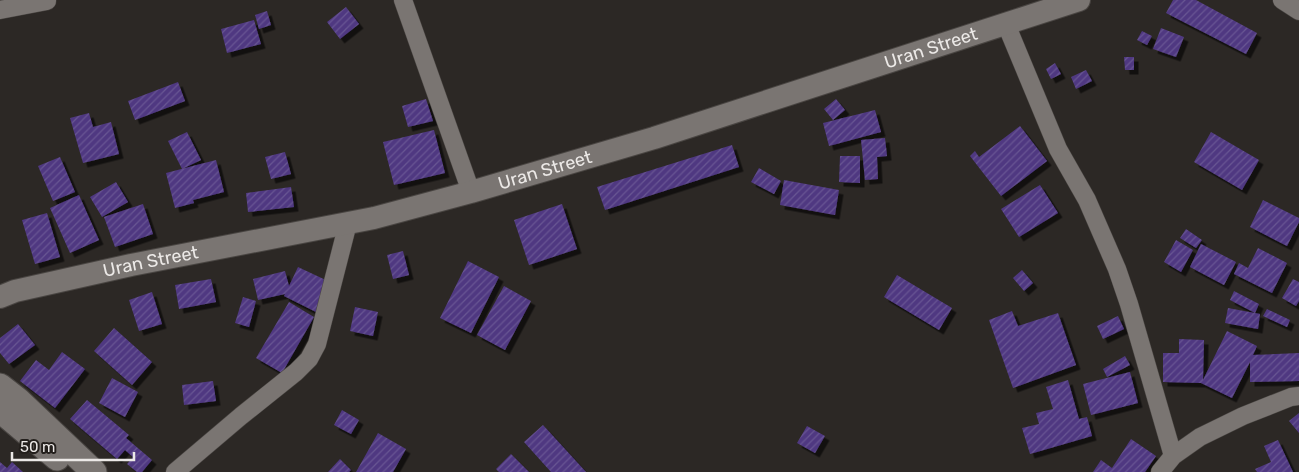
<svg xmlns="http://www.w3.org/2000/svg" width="1299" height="472" font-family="Rubik,sans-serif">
<defs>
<pattern id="building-hatch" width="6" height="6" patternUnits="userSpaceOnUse" patternTransform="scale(1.25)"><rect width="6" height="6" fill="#4f3881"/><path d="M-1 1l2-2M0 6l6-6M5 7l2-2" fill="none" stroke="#685593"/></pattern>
<filter id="shadow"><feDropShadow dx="4.5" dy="4.5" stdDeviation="0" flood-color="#0009"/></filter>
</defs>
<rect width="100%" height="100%" fill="#2c2825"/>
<path fill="url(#building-hatch)" filter="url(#shadow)" d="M1173,0H1196L1257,33L1246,54L1166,13Z
M346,7L359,24L340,39L327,22Z
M267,11L271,25L259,29L255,15Z
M254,20L261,44L227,53L221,29Z
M1161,28L1184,37L1176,57L1153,49Z
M1142,31L1152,36L1147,45L1137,40Z
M1124,57H1134V70H1125Z
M1055,63L1061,74L1051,79L1046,69Z
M1086,70L1092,81L1076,89L1071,77Z
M178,82L185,101L135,120L128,101Z
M426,99L433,121L408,127L402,106Z
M836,99L845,110L833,120L824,109Z
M875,110L881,132L829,146L823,123Z
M89,113L93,127L111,122L119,154L83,163L70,118Z
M1020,126L1047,161L1001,196L970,156L975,151L979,157Z
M434,130L445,173L394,185L383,142Z
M187,132L201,160L182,169L168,141Z
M1211,132L1259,160L1242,190L1194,162Z
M885,138L887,156L877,157L878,179L865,180L861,140Z
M732,145L739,167L605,210L597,187Z
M285,152L291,174L271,179L265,157Z
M840,156H860V183L839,182Z
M60,157L75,192L53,201L38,166Z
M216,160L224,192L193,200L194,203L175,208L166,173Z
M759,168L781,181L774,194L751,182Z
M784,180L839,190L835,215L780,205Z
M116,182L128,202L102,217L90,197Z
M1040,185L1058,213L1019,237L1001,209Z
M291,187L294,207L248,212L246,193Z
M79,195L99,240L70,253L50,208Z
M1263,200L1299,218V222L1287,246L1250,227Z
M143,204L153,234L115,247L104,217Z
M562,204L577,249L529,265L514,220Z
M47,213L60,257L35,264L22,220Z
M1186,229L1202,240L1196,248L1180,238Z
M1176,240L1193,250L1181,272L1164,262Z
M1201,244L1236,262L1224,285L1190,267Z
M1258,248L1287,263L1272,293L1234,274L1239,263L1248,268Z
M403,251L409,275L393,279L387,255Z
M468,261L499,277L471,333L440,318Z
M298,267L330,282L316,312L284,296L285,294L258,300L253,279L285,271L289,286Z
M1022,270L1033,283L1024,291L1013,278Z
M897,275L952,308L939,330L884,297Z
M211,279L216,302L179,309L175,285Z
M1293,279L1299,282V301L1296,306L1282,298Z
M504,286L531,301L505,350L477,335Z
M1234,291L1259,304L1255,313L1230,300Z
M152,292L162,324L139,331L129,300Z
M243,297L256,301L249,327L235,323Z
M289,302L314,317L282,373L256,358Z
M355,307L378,312L373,336L350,331Z
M1228,308L1260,314L1258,329L1225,323Z
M1267,309L1290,320L1287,327L1263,316Z
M1012,311L1018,326L1058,313L1076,365L1013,388L989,320Z
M1118,316L1124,329L1103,339L1097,326Z
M18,324L35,345L9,364L0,353V338Z
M114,328L152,362L132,385L94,351Z
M1227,331L1257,346L1253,355L1299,353V381L1250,382V362L1232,398L1201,383L1163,382V353H1179V339L1204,340L1203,380Z
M62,352L85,369L55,408L20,381L36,360L49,370Z
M1125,356L1130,365L1107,377L1103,369Z
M1130,372L1138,403L1091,415L1083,384Z
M112,378L138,392L125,417L99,403Z
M1068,380L1079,419L1087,417L1092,436L1030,454L1022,428L1039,424L1036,413L1053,409L1046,387Z
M213,381L216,401L184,405L182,385Z
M87,400L129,435L126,438L152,460L142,472H137L127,464L133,457L125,450L117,459L70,419Z
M342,410L359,420L351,434L334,425Z
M1299,413V433L1289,421Z
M543,425L586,472H551L524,442Z
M807,426L825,436L815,453L797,443Z
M378,433L406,449L393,472H356Z
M1131,439L1156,456L1145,472H1093L1101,460L1112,468Z
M1278,440L1293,472H1257L1255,469L1271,462L1264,446Z
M511,454L529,472H499L496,469Z
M340,459L351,470L349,472H328Z
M0,462L7,468L12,462L23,472H0Z"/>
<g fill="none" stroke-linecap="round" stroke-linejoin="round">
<g stroke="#494542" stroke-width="19">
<path id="minor" d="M403,0L471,192
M1282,0L1299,11
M0,10L47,1
M1006,24L1058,149L1087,200L1117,269L1129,304L1173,456
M175,472L241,416L296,372L309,359L317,344L348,223
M1160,472L1173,456L1200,437L1243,416L1291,397L1299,396"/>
</g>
<g stroke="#494542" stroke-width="24">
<g id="tertiary">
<path id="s1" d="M0,297L15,291L131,265L374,218L471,192L654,138L1079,0"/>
</g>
</g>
<g stroke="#494542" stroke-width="27">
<path id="secondary" d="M0,386L18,400L94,472
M0,410L57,458"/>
</g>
<use href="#minor" stroke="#7a7572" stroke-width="18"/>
<use href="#tertiary" stroke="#7a7572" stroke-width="22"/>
<use href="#secondary" stroke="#7a7572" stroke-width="25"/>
</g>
<g text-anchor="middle" stroke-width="5" stroke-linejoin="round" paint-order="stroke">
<g font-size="18" fill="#ece9e7" stroke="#231f1c">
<text dy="6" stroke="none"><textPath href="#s1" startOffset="965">Uran Street</textPath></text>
<text dy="6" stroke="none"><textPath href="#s1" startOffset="560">Uran Street</textPath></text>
<text dy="6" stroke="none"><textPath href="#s1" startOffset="155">Uran Street</textPath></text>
</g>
</g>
<path d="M12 452v8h122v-8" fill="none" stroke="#ece9e7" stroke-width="2.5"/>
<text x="20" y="452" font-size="15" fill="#ece9e7" stroke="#231f1c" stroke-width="4" paint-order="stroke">50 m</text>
</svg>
